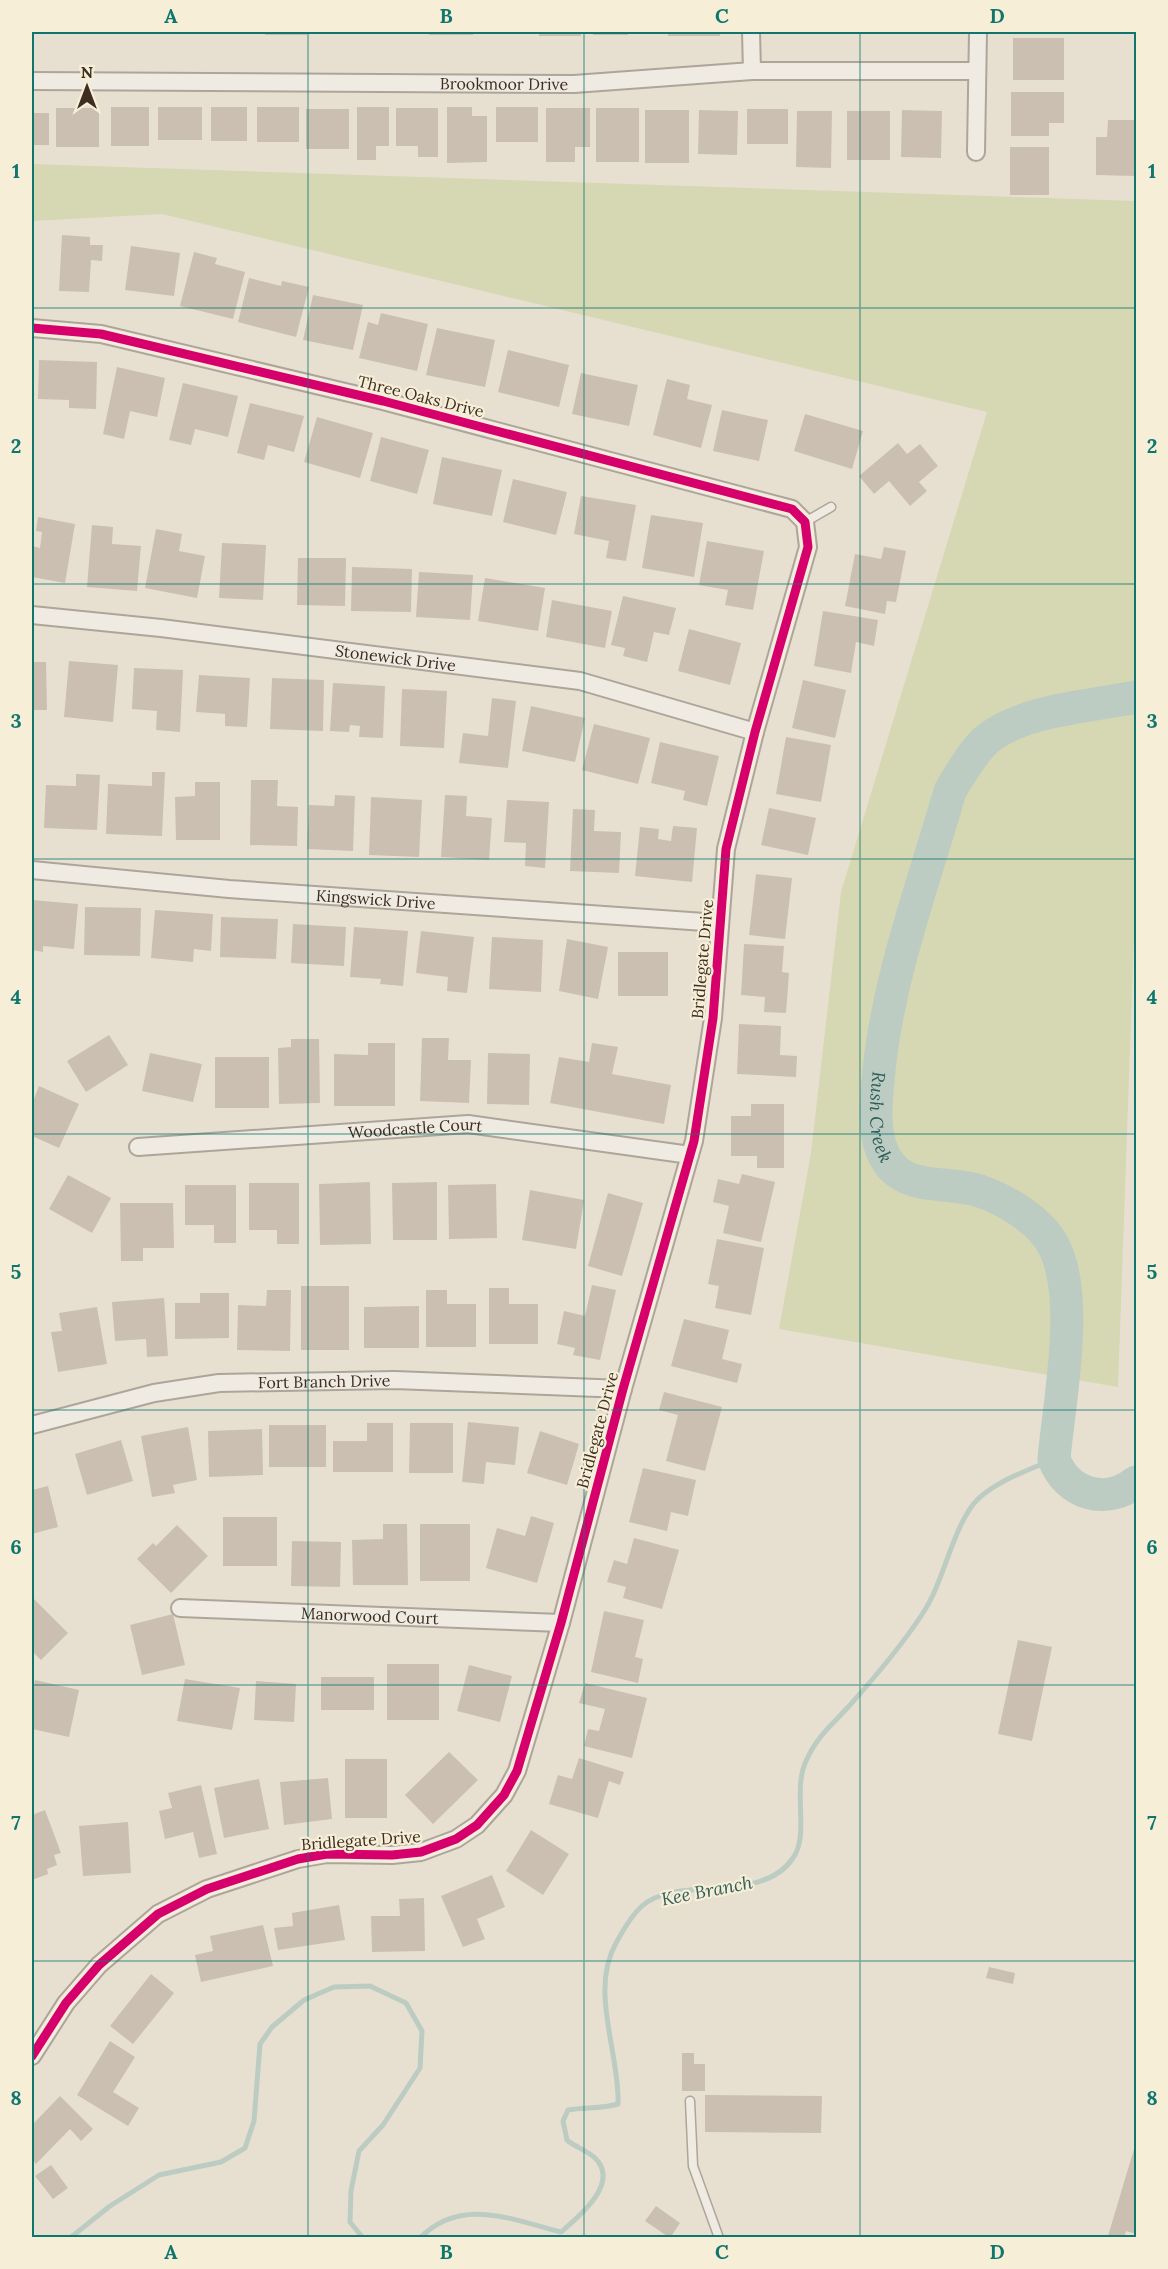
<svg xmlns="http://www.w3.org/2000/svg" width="1168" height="2269" font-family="Lora,serif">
<rect width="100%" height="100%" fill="#e7e0d1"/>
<path fill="#d6d7b3" d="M32,164L1136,201V931L1134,936L1118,1387L779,1329L811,1153L841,892L987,412L162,214L32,221Z"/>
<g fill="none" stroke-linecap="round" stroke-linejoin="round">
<path stroke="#bcccc2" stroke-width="5" d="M70,2238L110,2206L159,2175L221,2162L245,2148L254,2121L260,2044L272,2027L304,2000L334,1987L370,1986L406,2003L422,2031L420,2068L383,2125L359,2151L351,2191L350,2222L363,2238
M420,2238C461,2196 512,2220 561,2232C578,2217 621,2183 595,2158C588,2151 575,2147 567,2140L563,2121L568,2110C585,2107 601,2109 618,2104C620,2054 589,1991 616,1943C622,1932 633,1914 642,1906C679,1874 762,1905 793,1858C810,1834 792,1791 806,1761C817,1736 832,1725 850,1705C876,1676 902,1645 923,1613C945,1580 953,1524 978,1499C998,1480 1029,1470 1054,1459"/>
<path stroke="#bcccc2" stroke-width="33" id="s1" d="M1136,697C1092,706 1020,710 985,741C971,755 960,774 950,791C923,886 886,982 878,1081C876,1101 874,1125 880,1145C895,1195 943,1179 980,1191C1008,1201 1044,1222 1056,1251C1079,1304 1059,1402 1054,1459C1067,1494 1106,1506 1136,1482"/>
</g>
<path fill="#cbbfb2" d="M265,32H307V35H265Z
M429,32H473V35H429Z
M484,32H522V34H484Z
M539,32H581V36H539Z
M593,32H628V35H593Z
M668,32H720V36H668Z
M1013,38H1064V80H1013Z
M1011,92H1064V123H1049V136H1011Z
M111,107H149V146H111Z
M158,107H202V140H158Z
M211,107H247V141H211Z
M257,107H299V142H257Z
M357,107H389V146H376V160H357Z
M447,107H472V116H487V162L447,163Z
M496,107H538V142H496Z
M56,108H99V147H56Z
M396,108H438V157H418V146H396Z
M546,108H590V147H575V162H546Z
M596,108H639V162H596Z
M306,109H349V149H306Z
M747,109H788V144H747Z
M645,110H689V163H645Z
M699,110L738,111L737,155L698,154Z
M902,110L942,111L941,158L901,157Z
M797,111H832L831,168L796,167Z
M847,111H890V160H847Z
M32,113H49V145H32Z
M1108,120H1136V176L1096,175V137H1107Z
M1010,147H1049V195H1010Z
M62,235L90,237V245H103L102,261L91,260L89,292L59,291Z
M131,246L180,253L174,296L125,290Z
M194,252L217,258L215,264L245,272L233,319L180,306Z
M249,278L281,286L282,281L309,287L296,337L238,322Z
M313,295L363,305L353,350L303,340Z
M381,313L428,324L417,371L359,358L368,322L378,325Z
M437,328L495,340L485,387L426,375Z
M508,350L569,365L559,407L498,392Z
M39,360L97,362L96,409L69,408V400L38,399Z
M117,367L165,378L157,417L130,411L124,439L103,434Z
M581,373L638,385L629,426L572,414Z
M667,379L690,385L687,399L712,405L701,448L653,435Z
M183,383L238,396L228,437L195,429L191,445L169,440Z
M250,403L304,416L294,452L268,445L264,460L237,453Z
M722,410L768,420L759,461L713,451Z
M805,414L863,431L852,469L794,451Z
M317,417L373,433L360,478L304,462Z
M381,437L429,450L417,494L370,481Z
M898,443L907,454L920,444L938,466L919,482L927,491L910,506L889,481L874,494L859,476Z
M442,457L502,470L492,516L433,504Z
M513,479L567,492L556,535L503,522Z
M581,496L636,505L626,561L606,558L609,541L574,534Z
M651,515L703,523L694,577L642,568Z
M38,517L75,524L65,583L32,577V546L40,548L42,532L36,531Z
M92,525L113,527L112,544L141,546L137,591L87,587Z
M156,529L182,534L179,551L205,556L197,598L145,588Z
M707,541L764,551L753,610L725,605L728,590L699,585Z
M222,543L266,545L263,600L219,598Z
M884,547L906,551L896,602L887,601L885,614L845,606L855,554L881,559Z
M298,558H346L345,606L297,605Z
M352,567L412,569L411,612L351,611Z
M419,572L473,575L470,620L416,617Z
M485,578L545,588L538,631L478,621Z
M623,596L676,608L669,635L654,632L647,662L623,656L625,648L611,645Z
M552,600L612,611L605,648L546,637Z
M823,611L878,620L874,646L856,642L851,673L814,666Z
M689,629L741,643L730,685L678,671Z
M69,661L118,665L113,722L64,717Z
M32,662H46L47,710H32Z
M134,668L183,670L180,732L156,730L157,711L132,709Z
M199,675L250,678L247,727L225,726V714L196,712Z
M272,678L324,680L323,731L270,729Z
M803,680L846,690L835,738L792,728Z
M333,683L385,686L383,738L359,737L360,726L350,725L349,732L330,731Z
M402,689L447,691L444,748L400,746Z
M492,698L516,701L508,768L459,763L463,733L488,736Z
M531,706L585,718L575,762L522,751Z
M594,724L650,738L638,784L582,770Z
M786,737L831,745L821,802L776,794Z
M660,742L719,756L707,806L683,800L685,791L651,783Z
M152,772H165L162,836L106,834L108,784L152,786Z
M76,774L100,775L97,830L44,828L46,785L76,786Z
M251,780H278L277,806L298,807L297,846L250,845Z
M195,782H220V840H176L175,797L195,796Z
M335,795L355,796L353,851L307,849L309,805L334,806Z
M445,795L467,796L466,816L492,818L489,860L441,857Z
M371,797L422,800L419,857L369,855Z
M507,800L549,802L545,868L525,866L526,843L504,842Z
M769,808L816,818L808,855L761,845Z
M573,809L595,810L594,831L621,832L619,873L570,871Z
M673,826L697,828L692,882L635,876L640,827L659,829L658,839L671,841Z
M756,874L792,878L785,939L749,935Z
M32,900L78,904L74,949L43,946V952L32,950Z
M85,907L141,908L140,956L84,955Z
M155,910L213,914L211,951L194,949L193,962L151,958Z
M221,917L278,919L276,959L220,957Z
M293,924L346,927L344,966L291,963Z
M354,927L408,931L403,986L380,984L381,979L350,977Z
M421,931L474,937L467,993L447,991L448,977L416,973Z
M492,937L543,940L541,992L489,989Z
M567,939L608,947L598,999L559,991Z
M744,944L784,946L782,972L789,973L786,1013L764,1012L765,997L741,995Z
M618,952H668V996H618Z
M739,1024L781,1026L780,1055L797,1056L796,1077L737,1074Z
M109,1035L128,1065L86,1092L67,1061Z
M422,1038H449L448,1060H471L469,1103L420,1101Z
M291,1039H319L320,1103L279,1104L278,1048L291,1047Z
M368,1043H395V1106H334V1054L368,1055Z
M592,1043L618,1047L612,1074L671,1085L664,1124L550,1103L559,1057L589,1062Z
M150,1053L202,1064L193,1102L142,1091Z
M488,1053L530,1054L529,1105L487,1104Z
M215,1057H269V1108H215Z
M39,1086L79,1104L59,1148L32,1136V1104Z
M751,1104H784V1168H757V1156H731V1116H751Z
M742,1174L775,1182L761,1242L723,1233L729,1206L713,1202L718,1179L739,1184Z
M68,1175L111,1198L92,1233L49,1209Z
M370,1182L371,1244L320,1245L319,1184Z
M437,1182V1240H393L392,1183Z
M249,1183H299V1244H277V1230H249Z
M496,1184L497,1238L449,1239L448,1185Z
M185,1185H236V1243H214V1225H185Z
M530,1190L584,1200L576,1249L522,1240Z
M608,1193L643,1203L622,1276L588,1266Z
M120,1203H173L174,1248H143V1261H121Z
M717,1239L764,1248L751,1315L715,1308L719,1286L708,1284Z
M592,1285L616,1290L600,1360L573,1355L575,1348L557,1344L564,1311L585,1316Z
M301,1286H349V1350H301Z
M489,1288H509V1304H538V1344H489Z
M267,1290H291L290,1351L237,1350L238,1305L266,1306Z
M426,1290H447V1304H476V1347H426Z
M200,1293H229V1338L175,1339V1303H200Z
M164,1298L168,1356L147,1357L146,1339L115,1341L112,1302Z
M419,1306V1348H364V1307Z
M97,1307L107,1364L58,1372L51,1332L62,1331L59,1313Z
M684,1319L729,1330L722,1359L742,1364L737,1383L671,1366Z
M664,1392L722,1407L705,1471L666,1461L678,1415L659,1410Z
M468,1422L519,1427L515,1465L486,1462L484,1484L462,1482Z
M367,1423H393V1472H333V1441H367Z
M410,1423H453V1473H409Z
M269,1425H326V1467H269Z
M188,1427L197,1480L173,1485L175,1493L152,1497L141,1436Z
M262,1429L263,1475L209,1477L208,1431Z
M540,1431L579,1444L567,1485L527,1473Z
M121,1440L133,1481L87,1495L75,1454Z
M643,1468L696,1480L688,1516L671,1512L667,1531L629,1522Z
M48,1486L58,1527L32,1534V1490Z
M531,1516L554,1523L537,1583L486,1568L497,1528L525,1536Z
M223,1517H277V1566H223Z
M383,1524H407L408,1585H353L352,1540L383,1539Z
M420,1524H470V1581H420Z
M177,1525L208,1556L171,1593L137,1559L153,1543L156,1546Z
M634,1538L679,1550L662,1609L623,1598L626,1587L607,1582L614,1560L627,1564Z
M292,1541L341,1542L340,1587L291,1586Z
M32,1597L68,1633L41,1660L32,1651Z
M604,1611L644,1620L635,1657L643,1659L638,1683L591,1672Z
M173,1614L185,1665L142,1675L130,1625Z
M1018,1640L1052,1647L1032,1741L998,1734Z
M387,1664H439V1720H387Z
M469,1665L512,1676L500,1722L457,1711Z
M321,1677H374V1710H321Z
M185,1679L240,1688L232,1730L177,1721Z
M35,1680L79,1690L69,1737L32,1729V1699Z
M256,1681L296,1684L294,1722L254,1720Z
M585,1683L647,1698L632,1758L584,1746L588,1729L599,1731L605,1709L579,1703Z
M449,1752L478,1780L433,1824L405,1795Z
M579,1758L624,1772L620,1785L609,1781L598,1818L549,1804L558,1775L572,1779Z
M345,1759H387V1818H345Z
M328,1778L332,1819L284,1825L280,1782Z
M259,1779L269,1829L224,1838L214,1788Z
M201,1785L217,1854L199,1858L193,1832L165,1839L159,1811L172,1808L168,1793Z
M45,1810L61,1853L54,1855L57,1865L47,1869L48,1874L32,1880V1815Z
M128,1822L131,1873L83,1876L79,1826Z
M531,1830L569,1854L543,1895L506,1871Z
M492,1875L505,1907L477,1919L485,1939L463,1947L441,1896Z
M424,1898L425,1951L372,1952L371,1916H400L399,1899Z
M339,1905L345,1940L278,1950L274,1928L293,1926L292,1913Z
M263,1925L273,1966L201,1982L195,1955L213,1951L210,1936Z
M989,1967L1015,1973L1013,1984L986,1978Z
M151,1974L174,1993L133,2044L110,2026Z
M110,2041L135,2057L113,2092L139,2108L128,2126L77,2095Z
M682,2053H694V2064H705V2091H682Z
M705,2095L822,2096L821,2133L705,2132Z
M60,2096L93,2129L81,2141L70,2129L36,2164L32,2159V2125Z
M1134,2149L1136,2150V2234L1126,2231L1124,2238H1115L1108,2236Z
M51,2165L68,2188L53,2199L35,2176Z
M656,2206L680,2223L670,2238L645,2221Z"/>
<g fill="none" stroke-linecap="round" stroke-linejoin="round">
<g stroke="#ada599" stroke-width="11">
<path id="service" d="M805,522L831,507
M690,2101L693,2166L719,2238"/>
</g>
<g stroke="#ada599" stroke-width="20">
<g id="minor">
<path d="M751,32L752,71"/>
<path id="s2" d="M32,81L574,84L752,71H977"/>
<path d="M976,152L978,32"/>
<path d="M32,328L101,334L383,401L792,509L805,522L808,547L755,732L726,849L713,1018L694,1141L623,1389L561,1623L517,1771L504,1795L477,1825L456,1839L421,1852L392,1855L327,1854L298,1859L207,1889L158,1914L99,1965L66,2003L32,2056"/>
<path id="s3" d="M32,615L161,628L580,681L755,732"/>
<path id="s4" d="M32,870L229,889L719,923"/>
<path id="s5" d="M138,1147L468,1124L690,1155"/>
<path id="s6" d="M32,1425L154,1393L219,1383L395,1380L623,1389"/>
<path id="s7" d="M180,1608L561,1623"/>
</g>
</g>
<use href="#service" stroke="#efebe3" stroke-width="8"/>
<use href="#minor" stroke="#efebe3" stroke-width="16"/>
<g stroke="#f7eed8" stroke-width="13">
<path id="cycleway" d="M32,328L101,334L383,401L792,509L805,522L808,547L755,732L726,849L713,1018L694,1141L623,1389L561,1623L517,1771L504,1795L477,1825L456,1839L421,1852L392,1855L327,1854L298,1859L207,1889L158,1914L99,1965L66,2003L32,2056"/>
</g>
<use href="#cycleway" stroke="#d6006c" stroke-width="9"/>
</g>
<path fill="none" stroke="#0f766e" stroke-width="1.5" stroke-opacity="0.55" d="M308,32V2238M584,32V2238M860,32V2238M32,308H1136M32,584H1136M32,859H1136M32,1134H1136M32,1410H1136M32,1685H1136M32,1961H1136"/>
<g text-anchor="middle" stroke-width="4.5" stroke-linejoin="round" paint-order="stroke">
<g font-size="16" fill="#3d2e20" stroke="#f7eed8">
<text dy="6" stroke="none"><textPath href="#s2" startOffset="472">Brookmoor Drive</textPath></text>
<text transform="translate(421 396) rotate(14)" y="6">Three Oaks Drive</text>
<text dy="6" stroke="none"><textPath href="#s3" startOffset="366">Stonewick Drive</textPath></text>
<text dy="6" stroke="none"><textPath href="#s4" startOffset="345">Kingswick Drive</textPath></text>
<text transform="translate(702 959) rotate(-85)" y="6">Bridlegate Drive</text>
<text dy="6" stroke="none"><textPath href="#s5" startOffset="278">Woodcastle Court</textPath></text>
<text dy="6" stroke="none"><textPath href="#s6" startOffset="297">Fort Branch Drive</textPath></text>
<text transform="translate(597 1430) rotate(-75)" y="6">Bridlegate Drive</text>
<text dy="6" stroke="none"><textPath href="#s7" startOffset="190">Manorwood Court</textPath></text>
<text transform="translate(361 1840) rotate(-4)" y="6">Bridlegate Drive</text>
</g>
<g font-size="18" font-style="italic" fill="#2f5d5a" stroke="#f7eed8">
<text dy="6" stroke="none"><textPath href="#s1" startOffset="556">Rush Creek</textPath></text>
<text transform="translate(707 1891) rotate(-11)" y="6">Kee Branch</text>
</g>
</g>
<rect width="1168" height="2269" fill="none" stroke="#f7eed8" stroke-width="66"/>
<g transform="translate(87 87)" stroke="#f7eed8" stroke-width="4.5" paint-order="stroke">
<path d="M0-4.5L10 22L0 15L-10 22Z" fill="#3d2e20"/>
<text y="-9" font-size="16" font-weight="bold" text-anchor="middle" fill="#3d2e20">N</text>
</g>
<rect x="33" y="33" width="1102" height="2203" fill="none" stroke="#0f766e" stroke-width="2"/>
<g font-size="20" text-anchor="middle" font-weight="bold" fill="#0f766e">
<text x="171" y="23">A</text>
<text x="446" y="23">B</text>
<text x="722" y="23">C</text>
<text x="997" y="23">D</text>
<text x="16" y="178">1</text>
<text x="1152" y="178">1</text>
<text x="16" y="453">2</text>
<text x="1152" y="453">2</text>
<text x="16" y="728">3</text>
<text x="1152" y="728">3</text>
<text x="16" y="1004">4</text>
<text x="1152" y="1004">4</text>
<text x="16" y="1279">5</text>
<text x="1152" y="1279">5</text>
<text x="16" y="1554">6</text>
<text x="1152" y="1554">6</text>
<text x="16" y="1830">7</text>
<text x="1152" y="1830">7</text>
<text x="16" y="2105">8</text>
<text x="1152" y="2105">8</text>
<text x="171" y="2259">A</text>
<text x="446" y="2259">B</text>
<text x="722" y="2259">C</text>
<text x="997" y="2259">D</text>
</g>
</svg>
